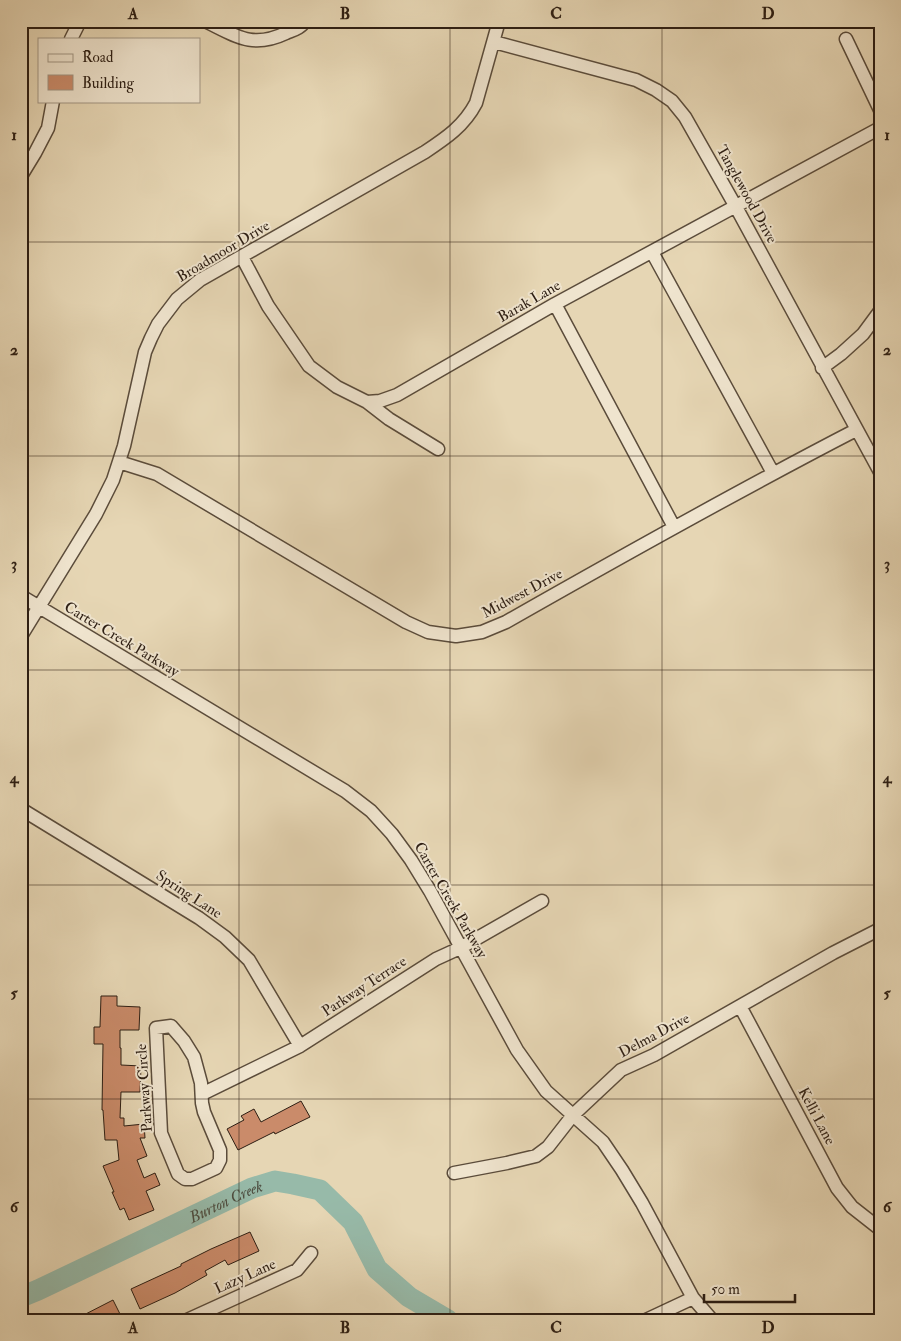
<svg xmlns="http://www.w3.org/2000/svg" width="901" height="1341" font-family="'IM FELL Double Pica',serif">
<rect width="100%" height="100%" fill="#e6d6b4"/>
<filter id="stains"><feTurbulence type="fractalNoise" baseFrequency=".004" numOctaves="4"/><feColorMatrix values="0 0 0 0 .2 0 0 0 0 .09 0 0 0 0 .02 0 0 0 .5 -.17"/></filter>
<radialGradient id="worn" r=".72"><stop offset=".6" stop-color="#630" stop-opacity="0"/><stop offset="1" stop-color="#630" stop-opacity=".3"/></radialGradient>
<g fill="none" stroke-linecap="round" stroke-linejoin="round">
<path stroke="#97baa9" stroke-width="21" id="s1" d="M21,1297L38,1290L252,1188L275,1181L293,1184L320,1190L353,1222L377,1269L409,1297L448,1320"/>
</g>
<path fill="#ca8b6a" stroke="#2d1e13" d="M101,996H117V1006L140,1007L139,1030H120V1048H121V1065L141,1066L140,1092H121L120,1118H124V1126L144,1124L145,1138H140L147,1156L137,1160L144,1178L155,1173L160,1185L146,1191L154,1210L129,1220L124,1208L120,1210L112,1192H114L103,1166L119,1160L117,1140H105L103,1110H102L103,1044H94V1027H100Z
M301,1101L310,1117L275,1134L274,1132L238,1150L227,1129L244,1120L241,1116L254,1109L261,1122Z
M250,1232L259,1251L228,1265L225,1260L205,1271L207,1275L175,1293L140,1309L131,1289L181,1266V1264L211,1249Z
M113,1300L123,1320H74Z"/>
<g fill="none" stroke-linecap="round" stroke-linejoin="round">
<g stroke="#5b4c3b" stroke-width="15">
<path id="minor" d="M205,21C236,36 252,49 286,33C293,30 301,28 305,21
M71,39L80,21
M846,39L880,110
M494,42L636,80L656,90L672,101L685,117L736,207L880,472
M21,176L35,153L48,128L53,101
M652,252L773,473
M242,257L268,306L309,366L337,387L367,402L389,419L438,449
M555,304L674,527
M822,368L841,354L863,334L880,311
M367,402L380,401L397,395L555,304L880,128
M119,462L157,474L406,622L428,632L456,636L482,632L506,622C622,556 738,491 856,430
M21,596L345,791L371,811L392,834L411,860L430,891L517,1050L546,1091L603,1142L622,1170L642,1203L693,1298L712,1320
M21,636L96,514L113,480L124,446L145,352L151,338L158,324L177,299L200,280L425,152C446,138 464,126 476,103L499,21
M21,809L199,918L225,937L249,960L300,1046
M740,1006L837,1188L852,1207L880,1229
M171,1026L184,1041L194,1057L201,1083L202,1103L204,1112L220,1150V1160L216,1168L192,1179H185L178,1174L161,1133L156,1028Z
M202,1094L300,1046L436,959L460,948L542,901
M454,1173L507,1163L536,1156L548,1147L573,1115L621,1070L654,1055L833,953L880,929
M187,1320L297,1270L311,1253
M646,1320L693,1298"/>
</g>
<use href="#minor" stroke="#efe4ce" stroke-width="12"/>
</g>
<path fill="none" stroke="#2d1e13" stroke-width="1" stroke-opacity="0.55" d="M239,21V1320M450,21V1320M662,21V1320M21,242H880M21,456H880M21,670H880M21,885H880M21,1099H880"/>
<g text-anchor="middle" stroke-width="4" stroke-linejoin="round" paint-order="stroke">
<g font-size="15" fill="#2d1e13" stroke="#efe4ce">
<text transform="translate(747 194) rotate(61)" y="5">Tanglewood Drive</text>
<text transform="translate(223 251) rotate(-31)" y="5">Broadmoor Drive</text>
<text transform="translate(529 301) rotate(-30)" y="5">Barak Lane</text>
<text transform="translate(522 593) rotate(-28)" y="5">Midwest Drive</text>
<text transform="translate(122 639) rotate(31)" y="5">Carter Creek Parkway</text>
<text transform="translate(189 894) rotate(33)" y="5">Spring Lane</text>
<text transform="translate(451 900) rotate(60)" y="5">Carter Creek Parkway</text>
<text transform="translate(364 986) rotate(-33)" y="5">Parkway Terrace</text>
<text transform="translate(654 1035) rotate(-28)" y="5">Delma Drive</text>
<text transform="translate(144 1088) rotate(-94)" y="5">Parkway Circle</text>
<text transform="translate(817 1116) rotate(62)" y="5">Kelli Lane</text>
<text transform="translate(245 1276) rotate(-24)" y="5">Lazy Lane</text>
</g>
<g font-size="16" font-style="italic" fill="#4d4d40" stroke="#efe4ce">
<text dy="6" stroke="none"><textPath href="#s1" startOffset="226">Burton Creek</textPath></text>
</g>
</g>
<rect width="901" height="1341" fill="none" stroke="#e6d6b4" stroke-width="55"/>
<rect x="38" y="38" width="162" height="65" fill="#efe4ce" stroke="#a19583"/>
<rect x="48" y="54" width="25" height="8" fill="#efe4ce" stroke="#a19583"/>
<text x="82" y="62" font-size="15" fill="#2d1e13">Road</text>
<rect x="48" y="75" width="25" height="15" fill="#ca8b6a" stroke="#a19583"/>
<text x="82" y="88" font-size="15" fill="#2d1e13">Building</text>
<path d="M704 1294v8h91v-8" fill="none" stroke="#2d1e13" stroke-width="2.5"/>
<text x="711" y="1294" font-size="15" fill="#2d1e13" stroke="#efe4ce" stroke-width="4" paint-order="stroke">50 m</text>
<rect x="28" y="28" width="846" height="1286" fill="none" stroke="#2d1e13" stroke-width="2"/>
<g font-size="16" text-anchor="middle" font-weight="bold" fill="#2d1e13">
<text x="133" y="19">A</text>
<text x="345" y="19">B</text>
<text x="556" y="19">C</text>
<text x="768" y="19">D</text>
<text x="14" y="140">1</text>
<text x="887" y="140">1</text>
<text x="14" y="355">2</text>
<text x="887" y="355">2</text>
<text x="14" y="569">3</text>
<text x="887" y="569">3</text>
<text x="14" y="783">4</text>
<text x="887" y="783">4</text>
<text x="14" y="998">5</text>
<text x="887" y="998">5</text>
<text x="14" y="1212">6</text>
<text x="887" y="1212">6</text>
<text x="133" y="1333">A</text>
<text x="345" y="1333">B</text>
<text x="556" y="1333">C</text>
<text x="768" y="1333">D</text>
</g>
<rect width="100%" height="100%" filter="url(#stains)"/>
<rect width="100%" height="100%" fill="url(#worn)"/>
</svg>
